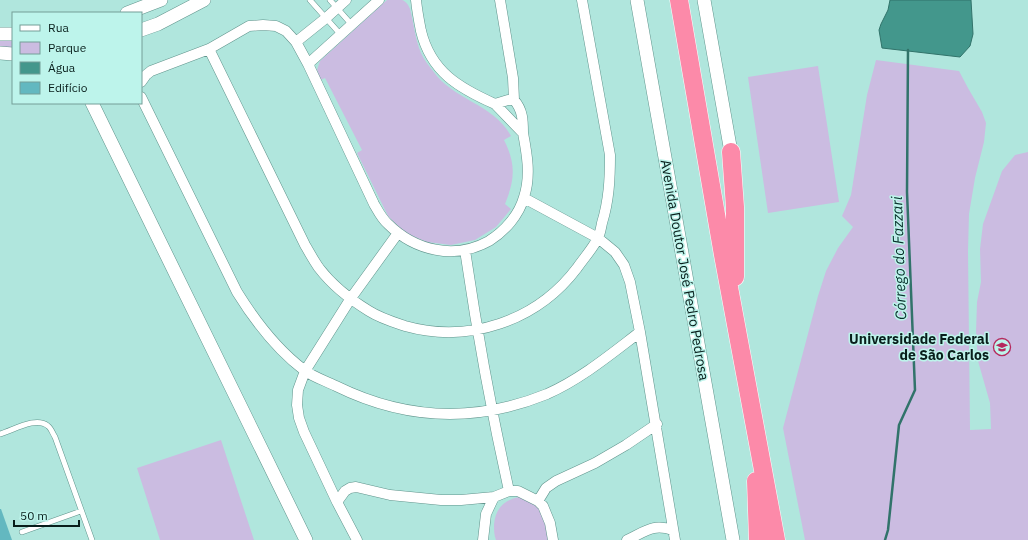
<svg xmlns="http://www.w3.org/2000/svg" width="1028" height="540" font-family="'IBM Plex Sans',sans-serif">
<rect width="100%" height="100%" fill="#b0e6dd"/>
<path fill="#cbbce1" d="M387,0C392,0 398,0 402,0C406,1 409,6 410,9C414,24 415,39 421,53C424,60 429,66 433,71C453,100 494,104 511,136L504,140C516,164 515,179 505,204L511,209L496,227L475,240L451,245L427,242L405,233L388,216L357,153L362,150L325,78L320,80L317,70L320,61Z
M0,38H13V47L0,48Z
M876,60L959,71L968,88L982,112L986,123L984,142L975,178L969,214L968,251L970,430L991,429L990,403L978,361L976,332L977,302L981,282L980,249L983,224L1002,171L1015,155L1028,152V540H805L783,428L818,296L826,271L838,248L853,227L842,216L851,195L867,95Z
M818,66L839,202L768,213L748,77Z
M221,440L254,540H160L137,468Z
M519,497L541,506L549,540H496C494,535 494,530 494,525C495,509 504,500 519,497Z"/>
<path fill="#43978c" stroke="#31736a" d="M890,0H971L973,34L970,46L960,57L882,48L879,30L881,24L888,10Z"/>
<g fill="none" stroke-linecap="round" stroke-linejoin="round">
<path stroke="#31736a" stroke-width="2.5" d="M885,540L888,530L899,425L915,390L907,192L908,50"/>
</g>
<path fill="#63b8c0" d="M0,509H1L12,540H0Z"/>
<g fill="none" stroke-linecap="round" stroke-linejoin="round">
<g stroke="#60948c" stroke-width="6">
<path id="service" d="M310,0L341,35
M330,0L352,25
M0,434C14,430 36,416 48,426C51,428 53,434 55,437L92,540
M22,532L81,511"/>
</g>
<g stroke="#60948c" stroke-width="11">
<path id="minor" d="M416,0C417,10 419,21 421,31C431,72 459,88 495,104
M500,0L513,78L514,100
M296,42L326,18L346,0
M209,49L305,245C309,252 314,261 319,268C332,285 351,300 369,311C380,318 393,322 405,326C469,344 537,321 577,268C584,258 593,248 598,238C600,234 601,228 602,223C609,200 610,179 610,155L582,0
M308,64L379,0
M141,82L146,75L151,71L209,49L249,26L263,25L276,26L286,31L296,42L308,64L374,204C378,211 382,219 388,224C415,251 455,260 489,241C505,231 519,215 524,197C531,176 527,154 523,133
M141,97L237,292C255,321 276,349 304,370C313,377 326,381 336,386C405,420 476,423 547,394C581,379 611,354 640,332
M508,100H514C523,110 523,121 523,133L495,104Z
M524,198L598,238L615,252L624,265L630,282L640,332L675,540
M465,250C477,332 491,410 509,491
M538,501L546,488L556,481L595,463L626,445L657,424
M337,502L345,491L350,488L356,487L390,495L441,500H461L494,497L509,491H518L538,501L543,506L550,523L553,540
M357,540L337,502L304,432L299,418L297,405L298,390L305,371L351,298L398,233
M483,540L486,514L494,497
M627,540C645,532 652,523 673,530"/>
</g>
<g stroke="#60948c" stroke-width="14">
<path id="tertiary" d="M637,0L733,540
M704,0L731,152
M127,13L161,0
M141,30L158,24L204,0
M0,34H13
M0,53L13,54
M92,103L306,540"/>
</g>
<g stroke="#fff" stroke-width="19">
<path id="motorway" d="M679,0L723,255L776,540
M731,152L735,207V277
M756,481L758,540"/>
</g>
<use href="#service" stroke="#fff" stroke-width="5"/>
<use href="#minor" stroke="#fff" stroke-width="10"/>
<use href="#tertiary" stroke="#fff" stroke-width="13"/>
<use href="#motorway" stroke="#fc8aa9" stroke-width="18"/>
</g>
<defs>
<g id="university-ring" transform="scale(0.9)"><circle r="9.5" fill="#bdf4eb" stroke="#b6295e" stroke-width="1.5"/><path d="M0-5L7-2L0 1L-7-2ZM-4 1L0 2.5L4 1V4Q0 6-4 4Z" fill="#b6295e"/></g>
</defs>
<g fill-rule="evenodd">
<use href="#university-ring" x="1002" y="347"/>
</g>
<g text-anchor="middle" stroke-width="3" stroke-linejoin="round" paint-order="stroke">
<g font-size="14" fill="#081e1b" stroke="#bdf4eb">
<text transform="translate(685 270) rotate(80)" y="5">Avenida Doutor José Pedro Pedrosa</text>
</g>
<g font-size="14" font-weight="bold" fill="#081e1b" stroke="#bdf4eb" text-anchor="end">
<text x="989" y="344">Universidade Federal<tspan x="989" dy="16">de São Carlos</tspan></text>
</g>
<g font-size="15" font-style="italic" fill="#08312c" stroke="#bdf4eb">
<text transform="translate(899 258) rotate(-92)" y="5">Córrego do Fazzari</text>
</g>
</g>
<rect x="12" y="12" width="130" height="92" fill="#bdf4eb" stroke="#759e98"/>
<rect x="20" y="25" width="20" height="6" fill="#ffffff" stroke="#759e98"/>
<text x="48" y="32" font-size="12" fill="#081e1b">Rua</text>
<rect x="20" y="42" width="20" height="12" fill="#cbbce1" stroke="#759e98"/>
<text x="48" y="52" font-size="12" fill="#081e1b">Parque</text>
<rect x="20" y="62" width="20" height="12" fill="#43978c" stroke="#759e98"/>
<text x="48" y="72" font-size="12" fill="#081e1b">Água</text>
<rect x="20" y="82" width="20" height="12" fill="#63b8c0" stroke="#759e98"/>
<text x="48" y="92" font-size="12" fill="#081e1b">Edifício</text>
<path d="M14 520v6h65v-6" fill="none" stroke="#081e1b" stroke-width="2"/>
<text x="20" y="520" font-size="12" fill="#081e1b" stroke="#bdf4eb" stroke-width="3" paint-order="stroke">50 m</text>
</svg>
